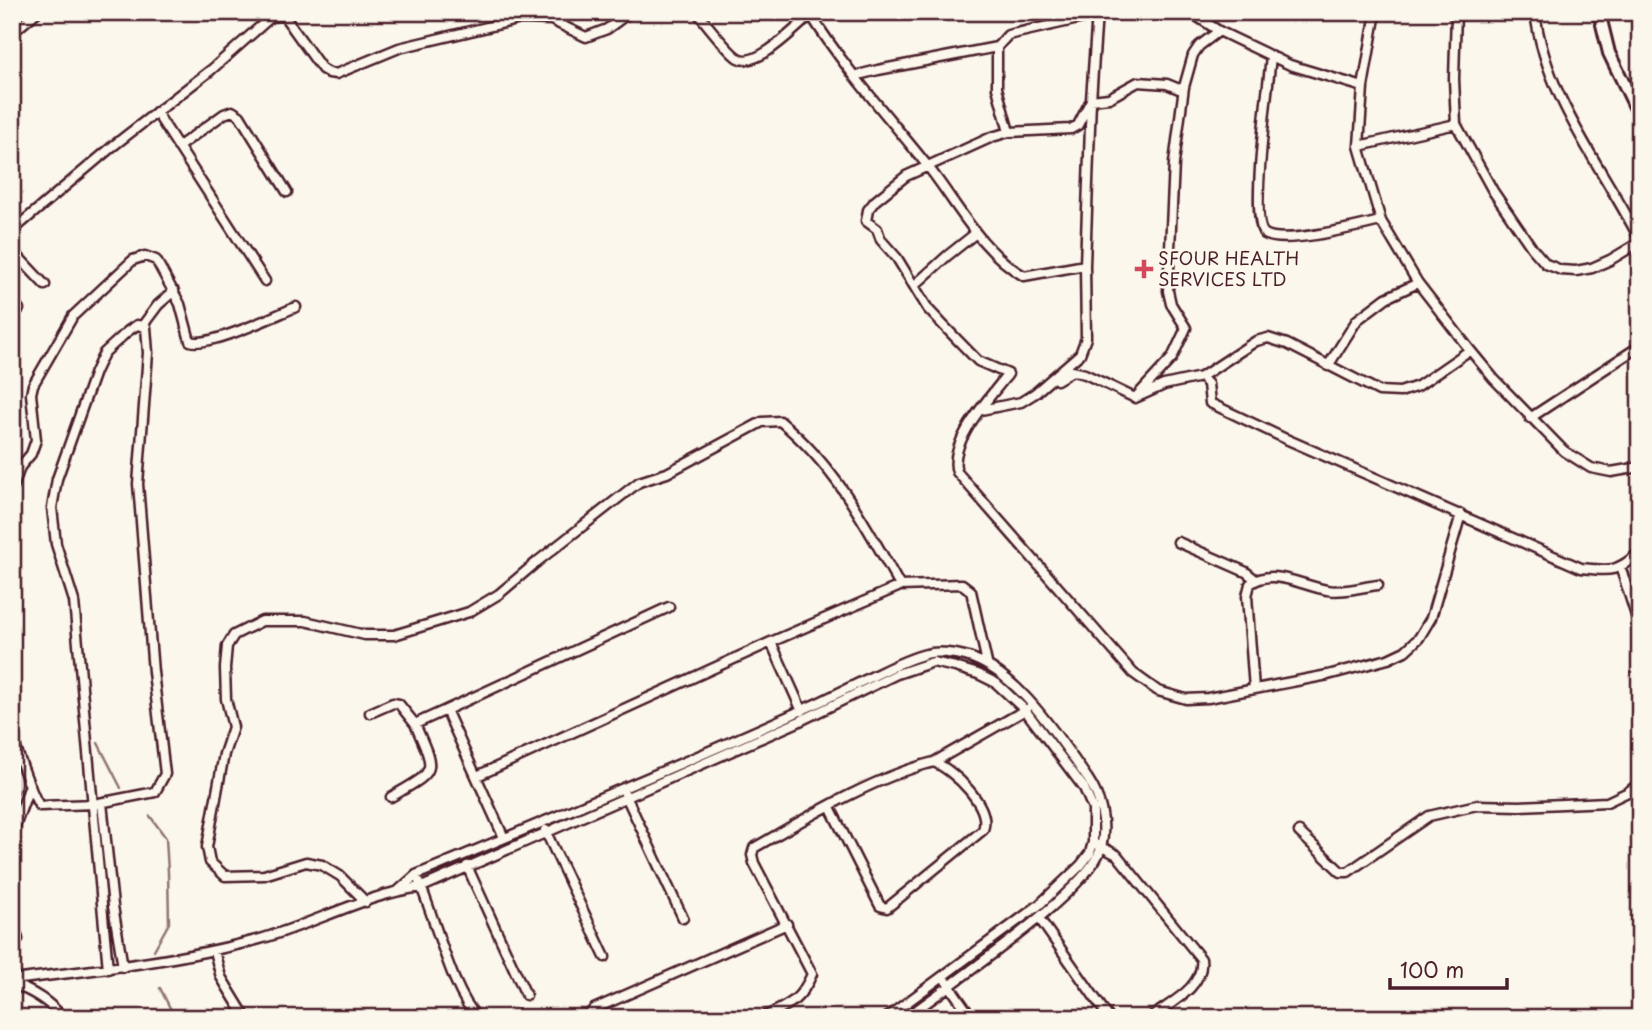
<svg xmlns="http://www.w3.org/2000/svg" width="1652" height="1030" font-family="'Playpen Sans',sans-serif">
<rect width="100%" height="100%" fill="#fbf7ec"/>
<filter id="ink" filterUnits="userSpaceOnUse"><feTurbulence type="fractalNoise" baseFrequency=".0143" numOctaves="2"/><feDisplacementMap in="SourceGraphic" scale="14" xChannelSelector="R" yChannelSelector="G"/><feConvolveMatrix kernelMatrix="1 2 1 2 8 2 1 2 1" color-interpolation-filters="sRGB"/></filter>
<g filter="url(#ink)">
<path fill="#e2d7d0" stroke="#967b7e" stroke-width="2" d="M12,753L23,781L12,808Z"/>
<g fill="none" stroke-linecap="round" stroke-linejoin="round">
<path stroke="#907477" stroke-width="2.5" d="M98,743L121,788
M150,816L166,838L168,872L169,923L154,950
M160,988L175,1018"/>
<g stroke="#4a1f2b" stroke-width="13">
<path id="street" d="M697,12C706,23 728,52 738,58C757,69 796,27 811,15
M814,12L811,15C844,68 887,115 926,164C957,203 980,251 1024,276L1085,265
M1190,12L1219,31L1290,65L1363,87
M1376,12L1363,87L1359,146L1381,221L1418,283L1470,350L1494,379L1564,451L1591,468L1611,472L1640,467
M1456,12L1454,79L1456,124L1493,191L1532,248L1546,264L1561,270L1576,271L1592,268L1610,260L1640,242
M1535,12C1545,97 1602,166 1640,240
M12,33L37,12
M1271,56C1269,81 1249,224 1265,234C1284,246 1358,226 1381,221
M854,76L878,70L997,47
M156,112L265,281
M1009,132L997,88V47L1008,35L1083,18L1098,12
M1359,146L1456,124
M178,147L224,114L232,111L240,116L287,192
M12,231L113,146L211,70L271,17L284,16L322,69L329,73L336,74L399,48L521,19L551,20L586,37L607,29L630,12
M12,250L45,285
M915,285L947,256L976,233
M12,301L19,309
M143,325L158,305L174,291
M1470,350L1418,386L1400,392L1379,391L1287,344L1268,338L1256,341L1201,377L1208,384L1210,403L1286,439L1581,568C1611,571 1616,573 1640,552
M1328,366L1357,320L1386,298L1418,283
M1008,374C991,396 947,443 957,472L1133,673L1158,691L1186,699L1208,698L1328,675L1388,659L1405,651L1419,638L1431,618L1461,514
M1006,377L1008,374L978,361L945,327L928,309L897,258L881,240L877,229L866,221L868,210L875,201L906,176L992,137L1009,132L1071,129L1078,125L1091,100L1109,98L1138,82L1167,84L1179,89L1184,87
M1057,380L1072,371L1085,374L1135,398L1164,385L1201,377
M1034,394L1080,354L1086,338L1085,265L1091,100L1097,13
M1135,398L1172,358L1186,328L1171,304L1168,291L1174,163L1184,87L1193,55L1199,46L1219,31
M981,410L1021,402L1037,392
M1530,418L1640,346
M12,491L20,467L31,454L36,440L31,394L33,385L73,316L133,260L145,256L156,260L180,304L190,341C208,348 276,315 296,307
M1178,542L1246,572L1256,580
M1620,566L1640,628
M1254,689L1247,596L1250,584C1273,567 1302,586 1327,590C1342,593 1362,587 1378,585
M802,711L771,642L900,586L962,584L971,591L987,663
M370,713L393,703L399,704L415,724
M12,737C17,750 33,800 40,806L94,804L155,792L165,774L153,672L138,484L148,353L146,327L137,325L128,331L104,353L95,372L57,479L52,508L56,544L74,601L108,969
M934,762L1027,709
M477,776L771,642
M625,794L683,918
M391,797C437,770 437,774 415,724L446,710
M102,803L113,906L123,967
M545,830L605,957
M1299,832L1341,872H1348L1429,816L1477,805L1520,806L1607,802L1628,792L1640,783
M12,835L30,785
M504,838L446,710L669,607
M1098,845L1117,855L1201,959C1205,987 1170,1003 1150,1018
M467,866L526,995
M416,875C435,914 450,990 478,1018
M399,890L416,875C534,826 652,777 769,725C801,711 833,696 865,680C884,671 905,659 926,654C936,651 954,653 965,656C1016,669 1058,737 1088,779C1101,798 1107,824 1101,848C1089,892 947,986 906,1018
M366,902L340,876L322,865L306,862L264,875L225,876L210,862L207,847L224,754L233,727L226,699L225,668L227,646L234,635L262,621H305L365,635H394L469,612L499,594L538,561L639,482L667,473L762,422L780,421C836,467 866,525 900,586
M1039,918L1109,1018
M12,919L18,939
M214,951L221,977L246,1018
M12,980C95,970 179,961 260,939C314,924 366,894 422,887L798,722L897,674L933,662L955,667L978,674L996,683L1025,710L1084,788L1093,809V842L1090,853L1081,865L1039,905L886,1018
M946,981L972,1018
M12,984C33,991 49,1001 63,1018
M586,1018L594,1009L787,924
M762,1018C788,1005 800,1002 812,974L754,863L752,855L754,848C808,817 874,777 934,762C953,770 992,806 983,830L887,908L880,906L830,807"/>
</g>
<g stroke="#4a1f2b" stroke-width="16">
<path id="secondary" d="M1599,12L1609,53L1640,117"/>
</g>
<use href="#street" stroke="#fbf7ec" stroke-width="8"/>
<use href="#secondary" stroke="#fbf7ec" stroke-width="10"/>
</g>
</g>
<path fill="#d1495b" stroke="#fbf7ec" stroke-width="2.5" d="M1140.5 258.5h7v7h7v7h-7v7h-7v-7h-7v-7h7z"/>
<g text-anchor="middle" stroke-width="5" stroke-linejoin="round" paint-order="stroke">
<g font-size="18" fill="#4a1f2b" stroke="#fbf7ec" text-anchor="start">
<text x="1158" y="265">SFOUR HEALTH<tspan x="1158" dy="21">SERVICES LTD</tspan></text>
</g>
</g>
<rect width="1652" height="1030" fill="none" stroke="#fbf7ec" stroke-width="42"/>
<rect x="21" y="21" width="1610" height="988" fill="none" stroke="#4a1f2b" stroke-width="2.5" filter="url(#ink)"/>
<path d="M1390 978v10h117v-10" fill="none" stroke="#4a1f2b" stroke-width="3.5"/>
<text x="1400" y="978" font-size="21" fill="#4a1f2b" stroke="#fbf7ec" stroke-width="5" paint-order="stroke">100 m</text>
</svg>
